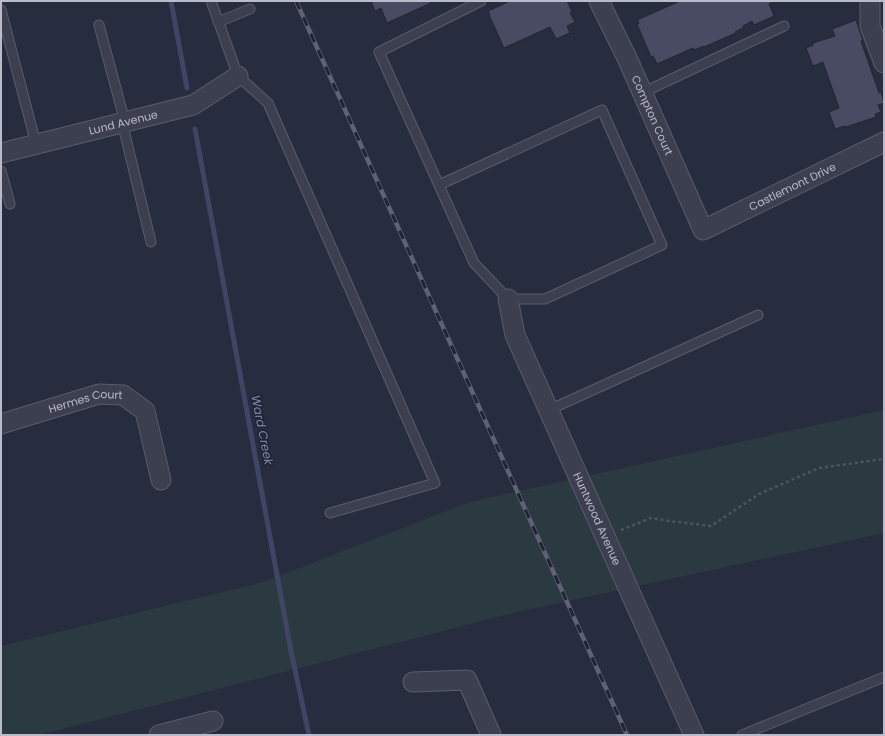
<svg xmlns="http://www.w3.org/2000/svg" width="885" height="736" font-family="Poppins,sans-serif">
<rect width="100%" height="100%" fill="#282c3f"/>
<path fill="#2b3941" d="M884,410V533L517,612L39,735H1V646L263,582L470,502Z"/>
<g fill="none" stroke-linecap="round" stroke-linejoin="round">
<path stroke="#404566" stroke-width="5" d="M171,1L187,88
M195,129L291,651L309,735"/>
</g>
<path fill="#484b61" stroke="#232536" d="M371,1H435L387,23L381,8L375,11Z
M510,1H567L572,12L570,13L575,22L567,26L570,33L556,39L550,27L504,48L489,15H490L488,11Z
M680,1H772V2L769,4L774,16L754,25L752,21L743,26V28L735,32L736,33L704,47V46L694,50L693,48L657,64L653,56L651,57L637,24L639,23L637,20Z
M856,20L863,41H861L879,93L881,92L884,103L878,105L881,112L875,114L876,117L846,127L845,126L835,129L829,112L839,108L823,62L813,66L806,48L813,45V43L835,36L832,29Z"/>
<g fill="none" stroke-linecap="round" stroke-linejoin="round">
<g stroke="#5a5c6d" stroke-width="11">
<path id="service" d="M211,1L238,76L268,103L435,483L330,513
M1,10L36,144
M218,22L250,9
M99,25L125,122
M642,93L784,26
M122,122L151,242
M1,171L10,204
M439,185L602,110L662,245L545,299H508L474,263L379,52L481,1
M549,410L758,315
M742,735L884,677"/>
</g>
<g stroke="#5a5c6d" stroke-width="21">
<g id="minor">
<path id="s1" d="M599,1L627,58L703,230L884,142"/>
<path d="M870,1V26L884,63"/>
<path id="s2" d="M1,153L193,105L238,76"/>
<path id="s3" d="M508,299L515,335L694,735"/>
<path id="s4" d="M1,424L99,394L123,395L145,411L161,480"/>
<path d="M413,682L467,680L491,735"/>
<path d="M159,735L213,721"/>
</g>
</g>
<path stroke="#4a565f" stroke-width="2.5" stroke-dasharray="3 3" stroke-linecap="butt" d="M621,530L651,518L669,521L711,526L759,494L819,468L884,459"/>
<use href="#service" stroke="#3c3f4f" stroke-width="9"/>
<use href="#minor" stroke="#3c3f4f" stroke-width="19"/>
<g stroke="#5f6276" stroke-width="4.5">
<path id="rail" d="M296,1L627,735"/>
</g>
<use href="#rail" stroke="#212334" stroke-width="3" stroke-dasharray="9" stroke-linecap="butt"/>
</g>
<g text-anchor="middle" stroke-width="3" stroke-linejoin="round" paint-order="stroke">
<g font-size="11" fill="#b9baca" stroke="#212334">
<text dy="4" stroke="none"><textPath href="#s1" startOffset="126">Compton Court</textPath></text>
<text dy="4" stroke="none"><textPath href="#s2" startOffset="126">Lund Avenue</textPath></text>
<text dy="4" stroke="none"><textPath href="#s1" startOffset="351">Castlemont Drive</textPath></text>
<text dy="4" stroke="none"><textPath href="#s4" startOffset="88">Hermes Court</textPath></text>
<text dy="4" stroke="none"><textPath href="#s3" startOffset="238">Huntwood Avenue</textPath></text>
</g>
<g font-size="12" font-style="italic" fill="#8389ae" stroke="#212334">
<text transform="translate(262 430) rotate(79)" y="4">Ward Creek</text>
</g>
</g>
<rect width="885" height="736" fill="none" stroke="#b9baca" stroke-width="4"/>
</svg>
